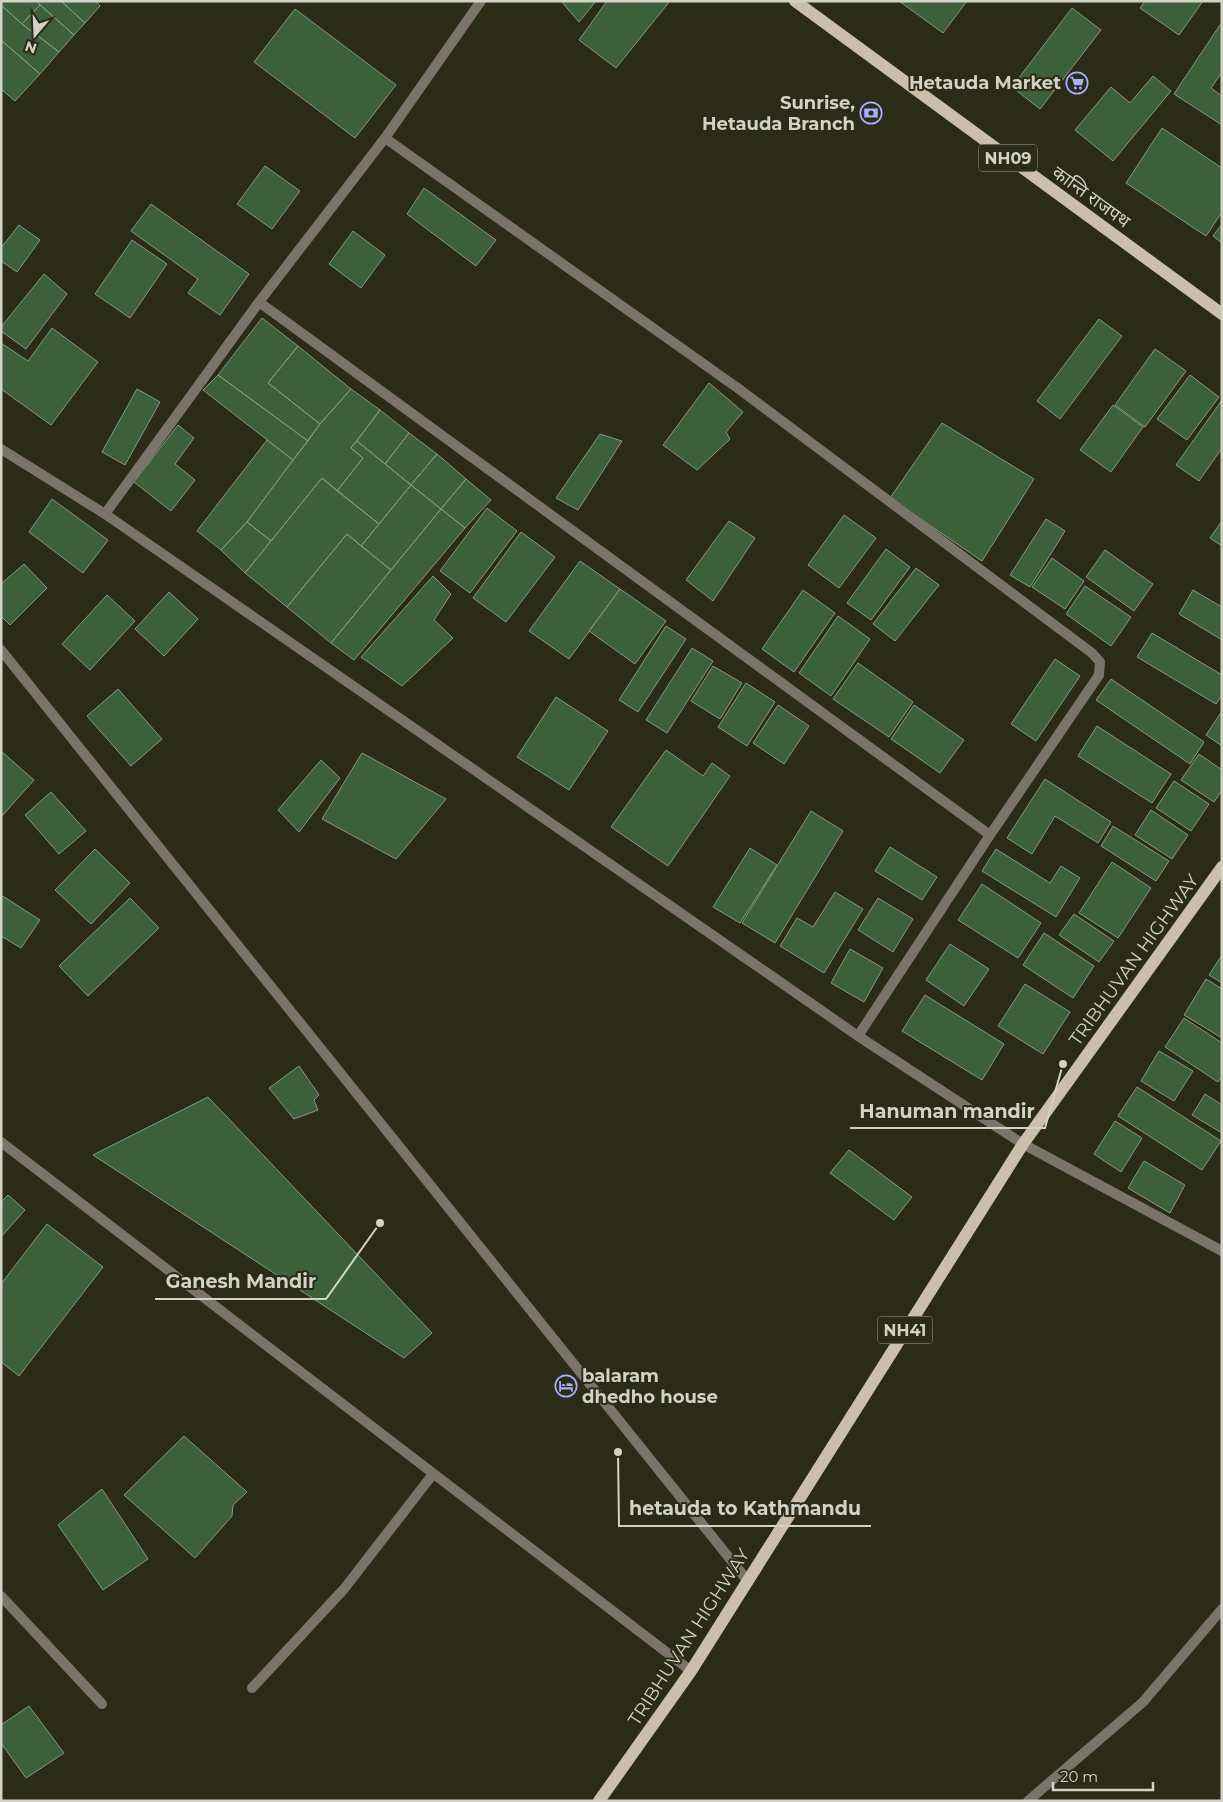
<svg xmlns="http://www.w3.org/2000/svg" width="1223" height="1802" font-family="Montserrat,'Noto Sans Devanagari',sans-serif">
<rect width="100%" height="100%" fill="#2b2c17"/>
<path fill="#3c603a" stroke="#869885" d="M1,1H36L40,5L22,24L1,5Z
M36,1H61L85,23L74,35Z
M61,1H96L100,6L85,23Z
M561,1H596L579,22Z
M607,1H670L616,68L579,40Z
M899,1H967L943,33Z
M1145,1H1203L1179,35L1140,8Z
M1,5L22,24L59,52L40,74L1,40Z
M40,5L74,35L59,52L22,24Z
M1072,8L1101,30L1040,109L1012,87Z
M295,9L396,85L355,138L254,62Z
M1222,22V72L1211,88L1222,96V125L1174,94Z
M1,40L40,74L15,101L1,89Z
M1153,76L1171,91L1113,161L1075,130L1111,87L1130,103Z
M1162,128L1222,168V212L1206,236L1126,183Z
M265,166L300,191L272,229L237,204Z
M424,188L496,240L476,266L407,214Z
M151,204L249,274L220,315L188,293L198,279L131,231Z
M1222,224V243L1213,236Z
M19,225L40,240L17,272L1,261V248Z
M353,231L385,255L361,288L329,264Z
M132,240L167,264L130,318L95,294Z
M44,274L67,294L26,349L1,331V327Z
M262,318L298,346L268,383L320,424L308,441L218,375Z
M1099,319L1122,336L1060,419L1037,401Z
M52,328L98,362L51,425L1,389V343L28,361Z
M298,346L351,389L320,424L268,383Z
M1155,349L1186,371L1145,427L1115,405Z
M218,375L308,441L293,460L203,390Z
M1190,375L1219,397L1187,440L1157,419Z
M709,383L743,412L726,432L730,439L697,470L663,445Z
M137,389L160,402L125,465L102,452Z
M351,389L380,410L351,448L363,458L337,491L322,478L271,541L247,522L320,424Z
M1222,400V448L1199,481L1176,465Z
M1113,405L1143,427L1111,472L1080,450Z
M380,410L409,433L385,464L357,441Z
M942,423L1034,479L982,561L890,498Z
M178,425L194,438L175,464L195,480L171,511L134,482Z
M409,433L437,454L411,485L385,464Z
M600,434L622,441L578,510L556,498Z
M267,440L293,460L247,522L221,550L197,531Z
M357,441L411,485L379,524L337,491L363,458L351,448Z
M437,454L466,479L441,509L411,485Z
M322,478L379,524L361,546L347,534L287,607L245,573Z
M466,479L491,500L465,528L441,509Z
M411,485L441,509L391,570L361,546Z
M52,499L108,540L83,573L29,532Z
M487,508L517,531L470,593L440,571Z
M441,509L465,528L354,660L331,643Z
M844,515L876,538L839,588L808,565Z
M1046,519L1065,531L1030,587L1010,575Z
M729,521L755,538L713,601L686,580Z
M1222,521V546L1210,538Z
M247,522L271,541L245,573L221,550Z
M521,532L555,557L506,622L473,598Z
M347,534L391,570L331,643L287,607Z
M886,549L910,567L871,620L847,603Z
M1105,550L1153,584L1134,611L1086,577Z
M1052,558L1084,581L1065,609L1032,587Z
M580,561L620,589L569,659L529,631Z
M24,564L47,588L10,625L1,616V584Z
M916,568L939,585L895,641L873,624Z
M433,576L451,594L434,620L453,638L402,686L361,657Z
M1085,586L1131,617L1111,646L1066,614Z
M620,589L666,621L635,664L589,631Z
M803,590L835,613L794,672L762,649Z
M1193,590L1222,607V640L1179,614Z
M169,592L198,619L164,656L135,629Z
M107,595L135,621L90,670L62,644Z
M838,616L870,639L831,696L799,673Z
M666,626L686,639L638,712L619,700Z
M1152,633L1222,675V695L1216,704L1137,657Z
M692,648L713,661L667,733L646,720Z
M1055,659L1080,676L1036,741L1011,724Z
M858,663L913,702L889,737L833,699Z
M713,666L742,683L720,719L691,701Z
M1111,679L1204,742L1190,764L1096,700Z
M746,683L775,702L747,746L718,727Z
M118,689L162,739L131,766L87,716Z
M556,697L608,731L569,790L517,757Z
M778,705L809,726L784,764L753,743Z
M914,705L964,740L940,773L891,739Z
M1222,711V746L1206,735Z
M1097,726L1171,774L1152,803L1078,756Z
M666,750L703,776L712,763L730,776L668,866L611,827Z
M1,751L34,780L1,817Z
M362,753L446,799L396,859L322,819Z
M1199,754L1222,770V790L1214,802L1181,780Z
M321,760L340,778L299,832L278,810Z
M1045,779L1111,822L1098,843L1055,816L1032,854L1007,838Z
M1174,781L1209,804L1191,831L1156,808Z
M51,792L86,831L59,854L25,815Z
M1151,810L1188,835L1172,859L1135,835Z
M811,811L843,831L775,943L742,923Z
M1113,826L1169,861L1156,881L1101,846Z
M890,847L937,877L922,900L875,871Z
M750,848L777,865L740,923L713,907Z
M95,849L130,883L91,924L55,890Z
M996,849L1050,883L1061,866L1080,878L1056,917L982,871Z
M1112,862L1151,888L1118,938L1079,913Z
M982,884L1041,923L1018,958L958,920Z
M835,892L863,909L824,973L780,946L797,918L813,927Z
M1,895L40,920L21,948L1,936Z
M130,898L159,928L88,996L59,966Z
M878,898L913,919L893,952L858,930Z
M1074,914L1114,941L1099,962L1059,935Z
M1044,933L1094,966L1073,998L1023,965Z
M950,944L989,969L964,1006L926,980Z
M850,949L883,968L864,1002L831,983Z
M1222,955V983L1209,975Z
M1206,979L1222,989V1038L1184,1015Z
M1025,984L1070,1012L1043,1054L998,1026Z
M925,995L1004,1044L982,1080L902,1031Z
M1184,1018L1222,1043V1076L1218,1082L1165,1047Z
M1159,1051L1193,1071L1174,1101L1141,1081Z
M299,1066L319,1095L314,1100L318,1110L294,1119L269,1088Z
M1137,1087L1221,1141L1202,1170L1118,1116Z
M1205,1094L1222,1105V1133L1192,1115Z
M208,1097L432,1333L404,1358L93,1155Z
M1115,1121L1142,1138L1121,1172L1094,1154Z
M849,1150L912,1197L894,1220L830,1173Z
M1144,1161L1185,1185L1170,1213L1128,1188Z
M8,1195L25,1210L1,1237V1202Z
M47,1224L103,1267L19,1376L1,1362V1284Z
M184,1436L247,1492L233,1505L232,1516L195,1558L124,1495Z
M102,1489L148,1559L103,1590L58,1525Z
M29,1706L64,1753L26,1778L1,1743V1725Z"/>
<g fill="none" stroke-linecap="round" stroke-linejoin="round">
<path stroke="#7b746b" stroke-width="10" d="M1,1596L102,1704
M252,1688L344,1589L433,1474"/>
<path stroke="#7b746b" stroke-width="10" d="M385,138L739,389L1092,653L1100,662L1099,675L990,835L858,1036
M259,302L990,835
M1,449L105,514L858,1036L1023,1144L1222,1251
M105,514L259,302L385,138L481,1
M1,650L747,1580
M1,1142L691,1671
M1028,1801L1143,1702L1222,1609"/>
<path stroke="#ccbeac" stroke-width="12" d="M795,1L1222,314
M599,1801L691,1671L1023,1144L1222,867"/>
</g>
<defs>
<g id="supermarket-ring" transform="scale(1.125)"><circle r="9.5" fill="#2b2c17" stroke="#a8b0fc" stroke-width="1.5"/><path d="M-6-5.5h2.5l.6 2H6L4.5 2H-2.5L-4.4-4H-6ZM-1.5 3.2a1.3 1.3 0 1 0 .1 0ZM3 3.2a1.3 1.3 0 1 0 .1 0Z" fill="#a8b0fc"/></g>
<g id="bank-ring" transform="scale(1.125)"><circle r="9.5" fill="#2b2c17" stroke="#a8b0fc" stroke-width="1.5"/><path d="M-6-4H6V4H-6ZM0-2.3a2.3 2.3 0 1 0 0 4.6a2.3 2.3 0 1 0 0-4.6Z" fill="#a8b0fc"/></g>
<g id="hotel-ring" transform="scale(1.125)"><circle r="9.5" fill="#2b2c17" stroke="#a8b0fc" stroke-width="1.5"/><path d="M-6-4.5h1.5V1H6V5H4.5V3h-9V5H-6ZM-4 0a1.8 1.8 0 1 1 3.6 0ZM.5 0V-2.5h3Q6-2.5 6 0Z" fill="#a8b0fc"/></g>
</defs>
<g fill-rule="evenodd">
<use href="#supermarket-ring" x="1077" y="83"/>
<use href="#bank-ring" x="871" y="113"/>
<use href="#hotel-ring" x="566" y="1386"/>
</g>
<g text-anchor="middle" stroke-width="4" stroke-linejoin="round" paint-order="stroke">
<g fill="#2b2c17" stroke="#a0a192" stroke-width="1">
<rect x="979" y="144.5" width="58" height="27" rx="4"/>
<rect x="877.5" y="1316.5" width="55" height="27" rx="4"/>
</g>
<g font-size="16" font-weight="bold" fill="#d2d3c6">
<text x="1008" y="164">NH09</text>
<text x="905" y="1336">NH41</text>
</g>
<g font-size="18" font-weight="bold" fill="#d2d3c6" stroke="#2b2c17" text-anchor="end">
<text x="1061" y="89">Hetauda Market</text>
<text x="855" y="109">Sunrise,<tspan x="855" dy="21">Hetauda Branch</tspan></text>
<text x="582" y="1382" text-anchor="start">balaram<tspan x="582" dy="21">dhedho house</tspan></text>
</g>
<g font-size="18" fill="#d2d3c6" stroke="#2b2c17">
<text transform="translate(1091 197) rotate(36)" y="6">कान्ति राजपथ</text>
<text transform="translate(1134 960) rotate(-54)" y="6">TRIBHUVAN HIGHWAY</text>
<text transform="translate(689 1637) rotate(-57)" y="6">TRIBHUVAN HIGHWAY</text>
</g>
</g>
<path fill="none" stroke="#d2d3c6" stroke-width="2" d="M1063 1064L1045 1128H850M380 1223L326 1299H155M618 1452L619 1526H871"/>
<g fill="#d2d3c6" stroke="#2b2c17" stroke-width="2">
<circle cx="1063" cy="1064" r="5"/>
<circle cx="380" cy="1223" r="5"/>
<circle cx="618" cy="1452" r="5"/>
</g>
<g font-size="19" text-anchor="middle" font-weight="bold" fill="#d2d3c6" stroke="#2b2c17" stroke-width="4" stroke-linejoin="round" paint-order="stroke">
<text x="947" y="1118">Hanuman mandir</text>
<text x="241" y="1288">Ganesh Mandir</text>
<text x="745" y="1515">hetauda to Kathmandu</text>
</g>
<rect width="1223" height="1802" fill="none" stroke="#d2d3c6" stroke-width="5"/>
<g transform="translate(35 35) rotate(199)" stroke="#2b2c17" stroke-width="4" paint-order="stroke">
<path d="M0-4L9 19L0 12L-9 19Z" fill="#d2d3c6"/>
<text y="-8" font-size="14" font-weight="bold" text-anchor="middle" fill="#d2d3c6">N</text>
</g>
<path d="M1053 1782v8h100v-8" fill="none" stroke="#d2d3c6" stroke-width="2.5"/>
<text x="1060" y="1782" font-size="15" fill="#d2d3c6" stroke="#2b2c17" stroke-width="4" paint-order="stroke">20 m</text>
</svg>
